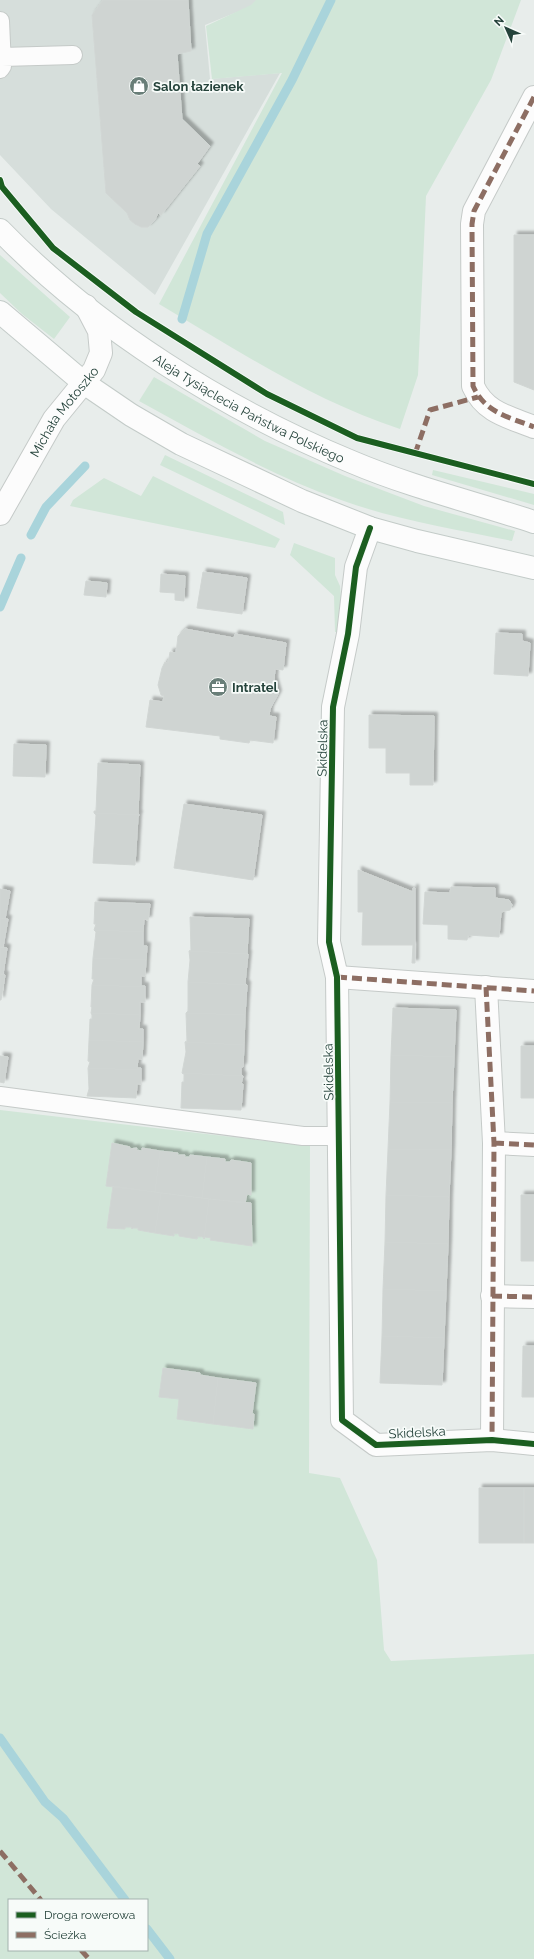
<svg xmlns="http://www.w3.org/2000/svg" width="534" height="1959" font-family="Raleway,sans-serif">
<defs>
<filter id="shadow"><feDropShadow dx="3.5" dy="-3.5" stdDeviation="1" flood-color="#0004"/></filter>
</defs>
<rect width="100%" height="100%" fill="#e8edeb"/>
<path fill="#d6dedb" d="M0,0H258L252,6L205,25L210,79L280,73L155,295L51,209L0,155Z"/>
<path fill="#d1e6d8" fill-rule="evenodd" d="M256,0H521L491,80L426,196L418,375L400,429C314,401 237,350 159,304L282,73L212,79L206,26L251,5Z
M0,255L70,317L54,339L22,314L0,293Z
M154,377L265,441L345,476L424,506L515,531L512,541C455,529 396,520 341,500C270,475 205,437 139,401Z
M165,455L283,512L285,525L160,465Z
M433,470L534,494V505L432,475Z
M153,476L280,539L275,548L70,506L73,500L104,478L141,496Z
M294,543L335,558V575L340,586L341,598L340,632H335L334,596L290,555Z
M0,1110L310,1146L309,1473L340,1478L377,1560L384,1650L391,1661L534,1654V1959H0ZM9,1900H147V1950H9Z"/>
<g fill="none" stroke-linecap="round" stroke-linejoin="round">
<path stroke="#a9d4db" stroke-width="9" d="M182,319L207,234L292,80L331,0
M31,535L46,507L85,466
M0,607L21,558
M0,1738L45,1802L63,1818L125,1900
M147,1929L170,1959"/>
</g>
<path fill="#cfd4d2" stroke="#d1d6d4" filter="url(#shadow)" d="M103,0H188L191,51L177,54L182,119L210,146L197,164L200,166L161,215L158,213L155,220L148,227H141L135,224L130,220L127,213L106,193L92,15Z
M514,235H534V390L514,382Z
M203,572L247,578L242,614L197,608Z
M161,574L185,576L184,601L175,600V593L160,592Z
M86,581L107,583L106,597L84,595Z
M185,629L234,638L235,634L286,643L283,670L275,669L274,680L278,694L270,709L269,716L276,717L273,743L250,740L249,743L220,739V736L146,727L150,700L163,702L164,696L161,695L158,685L162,668L165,662L168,663L170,652L176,653L178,636Z
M496,633L522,634V641L530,643L528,676L494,674Z
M369,715L434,716L433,785H410V773H386V748H369Z
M14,744L46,745L45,777L13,776Z
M98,763L140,765L138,813L139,815L94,813V811H96Z
M184,804L262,815L253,880L174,868Z
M94,813L139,815L138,817L135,865L93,863L96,815Z
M358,870L413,892V888H415V963H412L413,945H362L363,912H358Z
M451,887L495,888V898L509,900L512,905L510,910L501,912L499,937L468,935L467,940L448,939V925L423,924L425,892L450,893Z
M0,889L10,891L5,919L0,918Z
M95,902L150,904L148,920L144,919L143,932L94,930L96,924H94Z
M190,917L249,919L247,953L248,954L189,951H191Z
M0,918L8,919L3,947H0Z
M94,930L143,932V946H147L146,960L93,958L96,932Z
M0,947L7,948L3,974H0Z
M189,951L248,954L245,983L247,985L188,982L190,960Z
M93,958L146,960L145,976H141V986H145V987L92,985L94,979H92Z
M0,974L5,975L1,1000H0Z
M188,982L247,985L245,1015L186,1013L188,1011Z
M92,985L145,987V1002H140V1015L91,1013L92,1007H91Z
M393,1008L456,1010L454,1057L391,1055Z
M91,1013L140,1015L139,1029H143V1042L89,1040L90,1019H92V1015Z
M186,1013L245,1015L244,1045L185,1042H187Z
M89,1040L143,1042L142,1059H138L137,1068H141V1070L88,1068L90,1062L88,1061Z
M185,1042L244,1045L243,1067H241V1074L243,1076L182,1073L186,1052Z
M521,1046H534V1098H521Z
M391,1055L454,1057L452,1103L390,1102Z
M0,1056L8,1057L4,1083L0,1082Z
M88,1068L141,1070V1084H137L136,1098L87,1096L89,1089Z
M182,1073L243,1076L241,1084H243L241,1110L181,1108L182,1082H184V1074Z
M390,1102L452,1103L451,1150L388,1149Z
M112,1143L130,1147L129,1149L137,1148L136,1150L142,1151V1148L160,1151L155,1192L106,1186Z
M388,1149L451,1150L449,1197L386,1195Z
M160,1151L178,1153L177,1155H185L184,1157H190V1155L207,1157L202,1198L155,1192Z
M207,1157L225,1159V1162H230L231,1160L251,1163V1195L247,1194L245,1203L202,1198Z
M113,1186L161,1193L155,1233L138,1230V1228H133L132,1229L131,1227H125V1229L107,1228Z
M161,1193L209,1199L204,1239L203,1237L198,1236L197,1239L179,1236V1234L174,1233V1236L155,1233Z
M386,1195L449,1197L448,1244L385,1242Z
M521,1195H534V1261H521Z
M209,1199L251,1203L252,1246L210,1240L211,1238L205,1237L204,1239Z
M385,1242L448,1244L446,1291L383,1289Z
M383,1289L446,1291L444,1338L382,1336Z
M382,1336L444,1338L442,1385L380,1383Z
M523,1346H534V1397H522Z
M163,1368L200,1373V1375L218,1378L213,1424L177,1419L179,1399L159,1397Z
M218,1378L256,1383L252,1414H254L253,1429L213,1424Z
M479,1488H524V1543H479Z
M524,1488H534V1543H524Z"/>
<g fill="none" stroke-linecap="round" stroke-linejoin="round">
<g stroke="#c5cac8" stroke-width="20">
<path id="lane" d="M0,21L2,66L0,69
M2,57L73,55
M0,1096L303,1136H339"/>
</g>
<g stroke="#c5cac8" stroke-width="24">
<g id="street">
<path d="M534,97L474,211L472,224L473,386C485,413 509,417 534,427"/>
<path id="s1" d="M0,514L54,419L94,370L101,353L99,331L86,306"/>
<path d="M370,528L356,567L348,634L333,707L329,942L337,977L342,1420L376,1445L492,1440L534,1444"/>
<path d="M337,977L534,991"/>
<path d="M486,987L494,1143L492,1440"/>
<path d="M494,1143L534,1145"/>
<path d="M492,1296L534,1297"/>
</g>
</g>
<g stroke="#c3cbc8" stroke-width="24">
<g id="secondary">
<path id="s2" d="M0,230C95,328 226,410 352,462C411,487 473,502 534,522"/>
<path d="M0,312L84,383L131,415L181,444L302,501L370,528L417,541L534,568"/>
</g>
</g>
<use href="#lane" stroke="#fcfcfc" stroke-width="18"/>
<use href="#street" stroke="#fcfcfc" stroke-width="22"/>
<use href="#secondary" stroke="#fcfcfc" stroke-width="22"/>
<path stroke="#8d6e63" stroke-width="5" stroke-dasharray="10 5" stroke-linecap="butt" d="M534,97L474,211L472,224L473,386C485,413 509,417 534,427
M415,454L430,410L478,397
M337,977L534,991
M486,987L494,1143L492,1440
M494,1143L534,1145
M492,1296L534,1297
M0,1851L41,1900
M81,1950L89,1959"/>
<g stroke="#f7fbf9" stroke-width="8">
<path id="cycleway" d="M0,180L2,187L53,248L136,312L267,394L357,438L534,484
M370,528L356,567L348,634L333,707L329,942L337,977L342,1420L376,1445L492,1440L534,1444"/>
</g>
<use href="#cycleway" stroke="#1b5e20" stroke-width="6"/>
</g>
<defs>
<g id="shop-disc" transform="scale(1)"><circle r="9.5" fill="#697e78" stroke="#f7fbf9"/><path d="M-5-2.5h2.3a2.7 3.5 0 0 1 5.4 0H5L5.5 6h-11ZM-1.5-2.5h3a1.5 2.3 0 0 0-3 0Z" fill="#fff"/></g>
<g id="office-disc" transform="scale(1)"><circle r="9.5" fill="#697e78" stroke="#f7fbf9"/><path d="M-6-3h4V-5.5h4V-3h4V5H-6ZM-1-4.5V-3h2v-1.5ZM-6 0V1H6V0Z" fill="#fff"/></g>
</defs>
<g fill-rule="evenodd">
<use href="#shop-disc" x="139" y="86"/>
<use href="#office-disc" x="218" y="687"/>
</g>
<g text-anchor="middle" stroke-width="3.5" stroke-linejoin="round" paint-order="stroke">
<g font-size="13" font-weight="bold" fill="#24423a" stroke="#f7fbf9" text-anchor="start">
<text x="153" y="91">Salon łazienek</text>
<text x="232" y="692">Intratel</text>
</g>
<g font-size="13" fill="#24423a" stroke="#f7fbf9">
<text dy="5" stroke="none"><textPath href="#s2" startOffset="308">Aleja Tysiąclecia Państwa Polskiego</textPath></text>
<text dy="5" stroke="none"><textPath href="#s1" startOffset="121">Michała Motoszko</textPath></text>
<text transform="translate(322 748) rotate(-89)" y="5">Skidelska</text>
<text transform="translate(328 1072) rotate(-91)" y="5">Skidelska</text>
<text transform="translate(417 1432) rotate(-3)" y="5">Skidelska</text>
</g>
</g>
<rect x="8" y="1899" width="140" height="52" fill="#f7fbf9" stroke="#a3b1ad"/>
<rect x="16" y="1912" width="20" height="6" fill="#1b5e20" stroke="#a3b1ad"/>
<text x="44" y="1919" font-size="12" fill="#24423a">Droga rowerowa</text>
<rect x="16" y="1932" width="20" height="6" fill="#8d6e63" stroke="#a3b1ad"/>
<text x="44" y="1939" font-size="12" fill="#24423a">Ścieżka</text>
<g transform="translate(506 28) rotate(315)" stroke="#f7fbf9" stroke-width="3" paint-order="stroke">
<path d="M0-3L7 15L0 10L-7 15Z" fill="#24423a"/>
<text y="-6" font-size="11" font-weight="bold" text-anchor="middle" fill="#24423a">N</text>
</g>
</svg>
